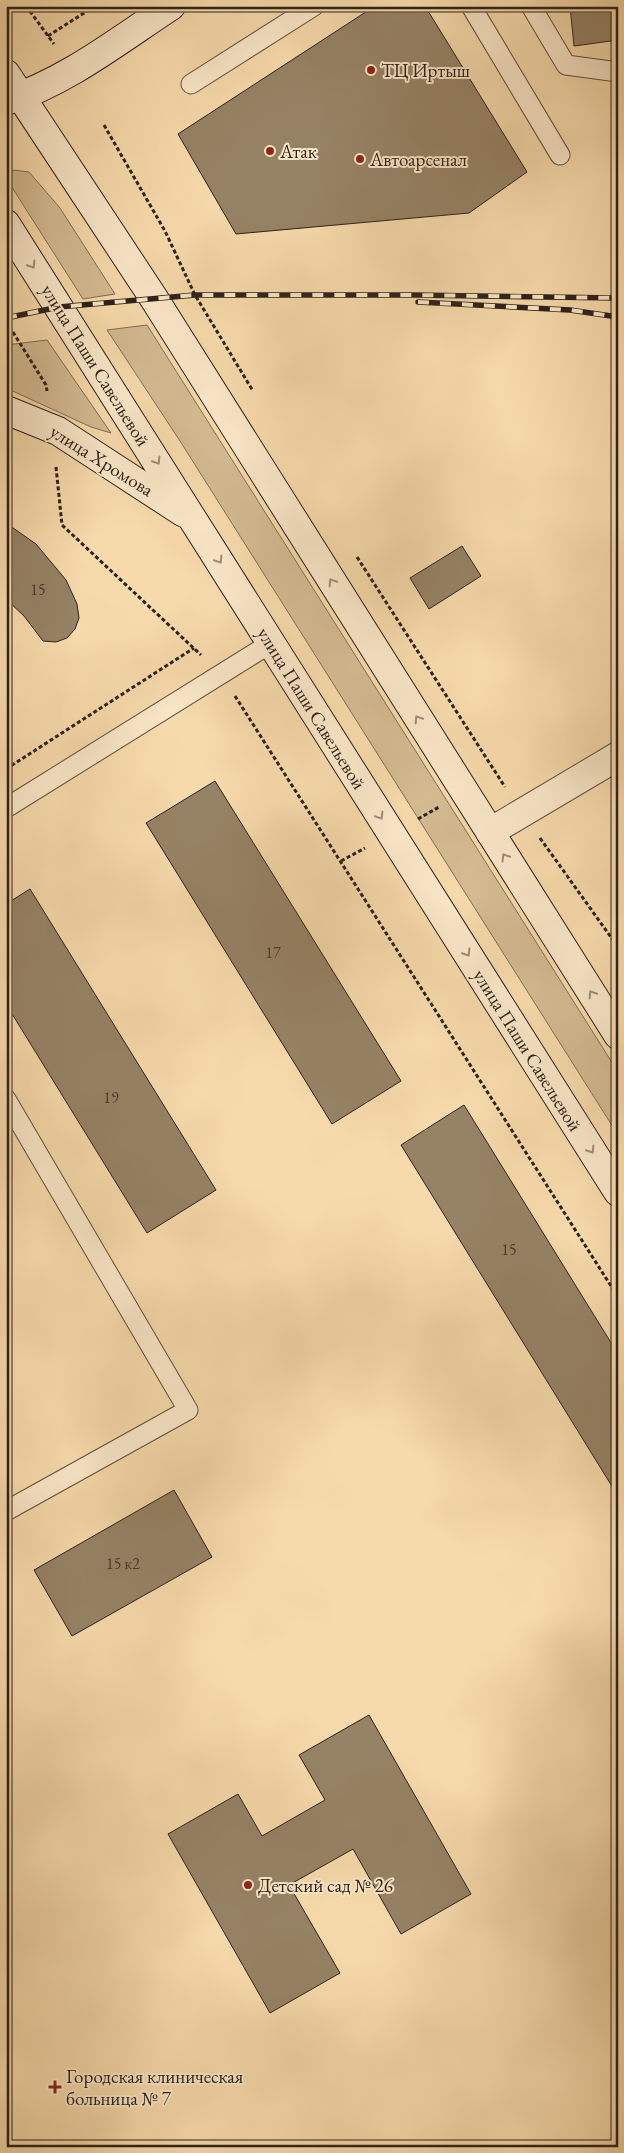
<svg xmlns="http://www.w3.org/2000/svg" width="624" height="2153" font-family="'EB Garamond',serif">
<rect width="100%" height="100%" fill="#f7daab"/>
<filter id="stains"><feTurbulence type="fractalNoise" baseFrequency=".004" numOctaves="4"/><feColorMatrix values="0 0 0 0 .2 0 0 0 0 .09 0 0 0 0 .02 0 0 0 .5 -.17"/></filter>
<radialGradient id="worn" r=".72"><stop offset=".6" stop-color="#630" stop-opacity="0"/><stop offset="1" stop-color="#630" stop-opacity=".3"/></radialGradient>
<path fill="#d4bb92" stroke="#806e56" d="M13,170L29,172L60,208L115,294L83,299L8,181Z
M147,325L618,1072V1135L180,441L107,330Z
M47,340L111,433L91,427L6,388V345Z"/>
<path fill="#968265" stroke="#2c221a" d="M375,6H425L527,172L469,213L236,234L178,134Z
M570,6H618V40L574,46Z
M6,523L36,544L66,580L77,604L79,618L75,629L67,638L56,642L43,641L24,616L6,599Z
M462,546L481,576L429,609L410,578Z
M215,781L401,1081L332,1124L146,823Z
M30,889L216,1190L147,1233L6,1004V904Z
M464,1105L618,1354V1496L401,1145Z
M174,1490L212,1557L72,1636L34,1570Z
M369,1715L471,1894L401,1934L353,1849L289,1885L340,1973L270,2013L168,1834L238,1794L262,1836L325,1800L299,1755Z"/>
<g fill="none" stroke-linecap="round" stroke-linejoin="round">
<g stroke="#5f503e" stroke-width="21">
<path id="lane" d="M471,6L560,155
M531,6L566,65L618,72
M191,84L314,6
M6,808L271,643
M6,1099L188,1410L6,1511"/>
</g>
<g stroke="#5f503e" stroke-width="30">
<path id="street" d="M490,832L618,756"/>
</g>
<g stroke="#2c221a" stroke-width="30">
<path id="secondary" d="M6,74L153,297L618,1035
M6,101C66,82 119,40 171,6
M6,224L618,1192
M6,410L58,431L184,513"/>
</g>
<path stroke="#2c221a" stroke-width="3" stroke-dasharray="4 2.5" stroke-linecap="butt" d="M26,6L54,44
M48,36L95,6
M104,125L165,231L195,295L253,391
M6,321L46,385L47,391
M56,467L62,525L201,655
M357,557L505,787
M235,696L618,1297
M6,769L194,648
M418,819L439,807
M540,838L618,947
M341,861L365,848"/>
<use href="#lane" stroke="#fae7c8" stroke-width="19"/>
<use href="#street" stroke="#fae7c8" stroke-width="28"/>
<use href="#secondary" stroke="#fae7c8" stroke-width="28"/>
<g stroke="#2c221a" stroke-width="5.5">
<path id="rail" d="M418,302L570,310L618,317
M6,318L59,307L195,295H413L618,298"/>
</g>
<use href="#rail" stroke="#fae7c8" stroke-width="4" stroke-dasharray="11" stroke-linecap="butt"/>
</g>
<defs><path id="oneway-chevron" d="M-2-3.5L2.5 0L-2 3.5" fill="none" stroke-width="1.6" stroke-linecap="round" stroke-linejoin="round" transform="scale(1.25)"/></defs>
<g stroke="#9d8e7a">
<use href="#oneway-chevron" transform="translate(32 265) rotate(58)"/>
<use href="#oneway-chevron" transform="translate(157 461) rotate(58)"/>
<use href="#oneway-chevron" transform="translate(219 560) rotate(58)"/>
<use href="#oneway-chevron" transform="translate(332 582) rotate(-122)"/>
<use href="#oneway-chevron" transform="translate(418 719) rotate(-122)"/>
<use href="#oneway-chevron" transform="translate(380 816) rotate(58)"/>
<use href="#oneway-chevron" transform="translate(505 857) rotate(-122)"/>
<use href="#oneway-chevron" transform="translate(467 953) rotate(58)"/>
<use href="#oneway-chevron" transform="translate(592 994) rotate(-122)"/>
<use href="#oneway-chevron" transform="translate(591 1150) rotate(58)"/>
</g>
<g fill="#8f2418" stroke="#fae7c8" stroke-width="2">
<circle cx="371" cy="70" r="5"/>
<circle cx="270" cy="151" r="5"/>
<circle cx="360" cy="159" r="5"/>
<circle cx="248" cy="1885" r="5"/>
<path d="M52.5 2079.5h5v5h5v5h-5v5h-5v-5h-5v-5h5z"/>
</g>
<g text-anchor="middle" stroke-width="4" stroke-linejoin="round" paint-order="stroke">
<g font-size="16" fill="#463a2d">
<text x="38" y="595">15</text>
<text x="273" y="958">17</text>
<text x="111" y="1103">19</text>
<text x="509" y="1255">15</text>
<text x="123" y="1569">15 к2</text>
</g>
<g font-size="19" fill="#2c221a" stroke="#fae7c8" text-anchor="start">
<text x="381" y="77">ТЦ Иртыш</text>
<text x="280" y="158">Атак</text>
<text x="370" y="166">Автоарсенал</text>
<text x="258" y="1892">Детский сад № 26</text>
<text x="66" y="2083">Городская клиническая<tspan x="66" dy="22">больница № 7</tspan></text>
</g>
<g font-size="19" fill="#2c221a" stroke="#fae7c8">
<text transform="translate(96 365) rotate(58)" y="7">улица Паши Савельевой</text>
<text transform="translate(102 460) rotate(32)" y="7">улица Хромова</text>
<text transform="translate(312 708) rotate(58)" y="7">улица Паши Савельевой</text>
<text transform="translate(528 1050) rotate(58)" y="7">улица Паши Савельевой</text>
</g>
</g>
<rect width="624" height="2153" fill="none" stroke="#f7daab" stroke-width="25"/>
<rect x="8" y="8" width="609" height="2138" fill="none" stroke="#2c221a" stroke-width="2.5"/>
<rect x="12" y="12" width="599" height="2128" fill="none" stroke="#2c221a"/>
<rect width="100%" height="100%" filter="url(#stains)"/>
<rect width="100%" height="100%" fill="url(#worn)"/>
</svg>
